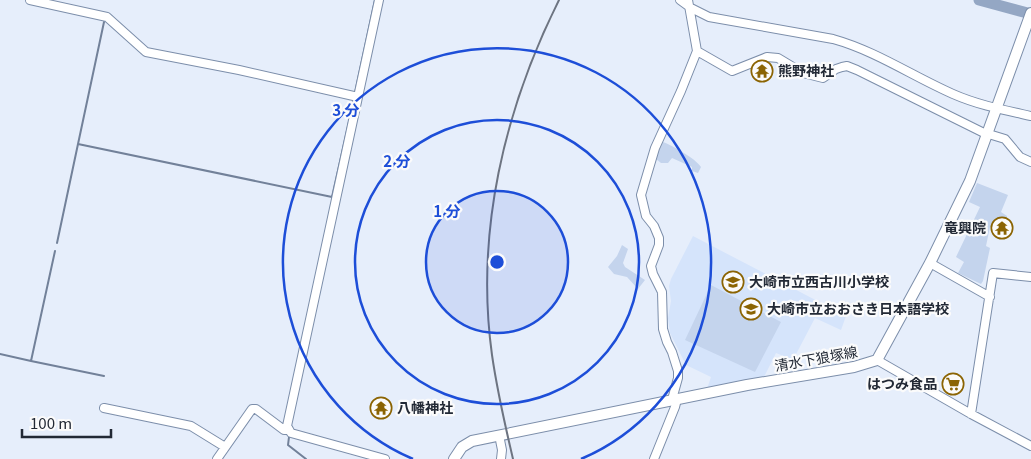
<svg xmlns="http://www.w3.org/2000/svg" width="1031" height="459" font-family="Georgia,'Noto Sans JP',serif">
<rect width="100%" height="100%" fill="#e6eefb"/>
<path fill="#d5e4fb" d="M693,236L846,316L841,330L815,318L793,360L776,353L763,379L707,389L711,377L686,365L670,333L668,318L671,301L669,286L671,279Z"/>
<path fill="#c4d4ed" d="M663,142C673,146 695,158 701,167L698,173L692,171V167L672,158L668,163H661L656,159L657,150Z
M977,183L1008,195L1001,212L1007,216L1006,226L995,224L993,227H990L986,246L990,248L983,281L981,284L958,273L964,262L956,257L980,207L969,202Z
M622,245L628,249L623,263L625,267L645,280L638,289L627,277L614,274L608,267L617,256Z
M711,285L781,322L755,372L685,340Z"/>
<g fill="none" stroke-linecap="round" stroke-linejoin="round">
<path stroke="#728199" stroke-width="2" d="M355,93L375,0
M78,144L104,22
M57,243L78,144L332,197L351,113
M0,354L31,361L55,251
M31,361L104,376
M289,437L288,445L306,459"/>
<path stroke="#94a7c4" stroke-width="11" d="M979,0L1031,14"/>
<g stroke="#7c8eaa" stroke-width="10">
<path id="minor" d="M30,0L107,17L146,52L239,70L358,97
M379,0L287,426L291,433L385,459
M680,0L691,8L709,17L833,39C876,51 912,76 953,94C978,105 1004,110 1031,116
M697,51L732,71L767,57L778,58L803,73L823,78L836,69L842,67L847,66L857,70L982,132L1005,139L1020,157L1031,162
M930,263L990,297
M877,360L971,414L1031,446
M104,408L191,426L225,447
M971,414L993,273L1031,277
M499,435L502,450L501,459
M217,459L252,409H256L284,430H289
M654,459L675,407L677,399L673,396L678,378V371L672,352L667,342L663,329L662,292L653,274L651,266L659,245V238L654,226L646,216L641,195L655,148L681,91L697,51L688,0"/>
</g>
<g stroke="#7c8eaa" stroke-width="12">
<path id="major" d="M454,459L462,447L472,441L747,385L854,367L877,360L930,263L970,181L1031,13"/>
</g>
<use href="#minor" stroke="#fff" stroke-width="8"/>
<use href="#major" stroke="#fff" stroke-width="10"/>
<path stroke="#6d7481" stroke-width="2" d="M513,459C505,425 497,390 492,355C475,233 504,110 559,0"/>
</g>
<circle cx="497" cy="262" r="71" fill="#1d4ed8" fill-opacity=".12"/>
<g fill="none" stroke="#1d4ed8" stroke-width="2.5">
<circle cx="497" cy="262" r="71"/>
<circle cx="497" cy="262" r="142"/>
<path d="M413 459A214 214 0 1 1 581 459"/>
</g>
<defs>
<g id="temple-ring" transform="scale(1.125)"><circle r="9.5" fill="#fbfbfb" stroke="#8b6403" stroke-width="1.5"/><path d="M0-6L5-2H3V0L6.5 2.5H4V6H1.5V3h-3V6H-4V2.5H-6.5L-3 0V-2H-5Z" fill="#8b6403"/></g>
<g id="school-ring" transform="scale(1.125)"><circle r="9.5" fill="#fbfbfb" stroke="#8b6403" stroke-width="1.5"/><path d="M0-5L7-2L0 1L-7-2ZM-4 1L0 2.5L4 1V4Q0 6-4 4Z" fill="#8b6403"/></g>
<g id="supermarket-ring" transform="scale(1.125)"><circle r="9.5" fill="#fbfbfb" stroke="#8b6403" stroke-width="1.5"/><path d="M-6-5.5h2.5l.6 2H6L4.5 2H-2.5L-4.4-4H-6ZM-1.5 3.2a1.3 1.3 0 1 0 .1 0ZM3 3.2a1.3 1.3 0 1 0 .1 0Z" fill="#8b6403"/></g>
</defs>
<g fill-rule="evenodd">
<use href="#temple-ring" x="762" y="71"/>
<use href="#temple-ring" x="1002" y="228"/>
<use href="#school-ring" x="733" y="282"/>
<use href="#school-ring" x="751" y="309"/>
<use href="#supermarket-ring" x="953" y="384"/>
<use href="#temple-ring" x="381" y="408"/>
</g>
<g text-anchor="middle" stroke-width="4.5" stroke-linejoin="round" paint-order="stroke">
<g font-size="14" font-weight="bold" fill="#222935" stroke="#fbfbfb" text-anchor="start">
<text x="778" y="76">熊野神社</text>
<text x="986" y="233" text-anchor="end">竜興院</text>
<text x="749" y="287">大崎市立西古川小学校</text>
<text x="767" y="314">大崎市立おおさき日本語学校</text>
<text x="937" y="389" text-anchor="end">はつみ食品</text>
<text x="397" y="413">八幡神社</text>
</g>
<g font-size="14" fill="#222935" stroke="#fbfbfb">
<text transform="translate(816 359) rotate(-10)" y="5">清水下狼塚線</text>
</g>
</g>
<circle cx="497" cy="262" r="8" fill="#1d4ed8" stroke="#fbfbfb" stroke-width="2.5"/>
<g font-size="15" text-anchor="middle" font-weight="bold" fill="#1d4ed8" stroke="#fbfbfb" stroke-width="4.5" stroke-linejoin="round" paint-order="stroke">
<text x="346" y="116">3 分</text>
<text x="397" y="167">2 分</text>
<text x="447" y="217">1 分</text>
</g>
<path d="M22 429v8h89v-8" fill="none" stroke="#222935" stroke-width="2.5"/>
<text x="30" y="429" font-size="15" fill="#222935" stroke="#fbfbfb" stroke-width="4" paint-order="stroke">100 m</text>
</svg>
